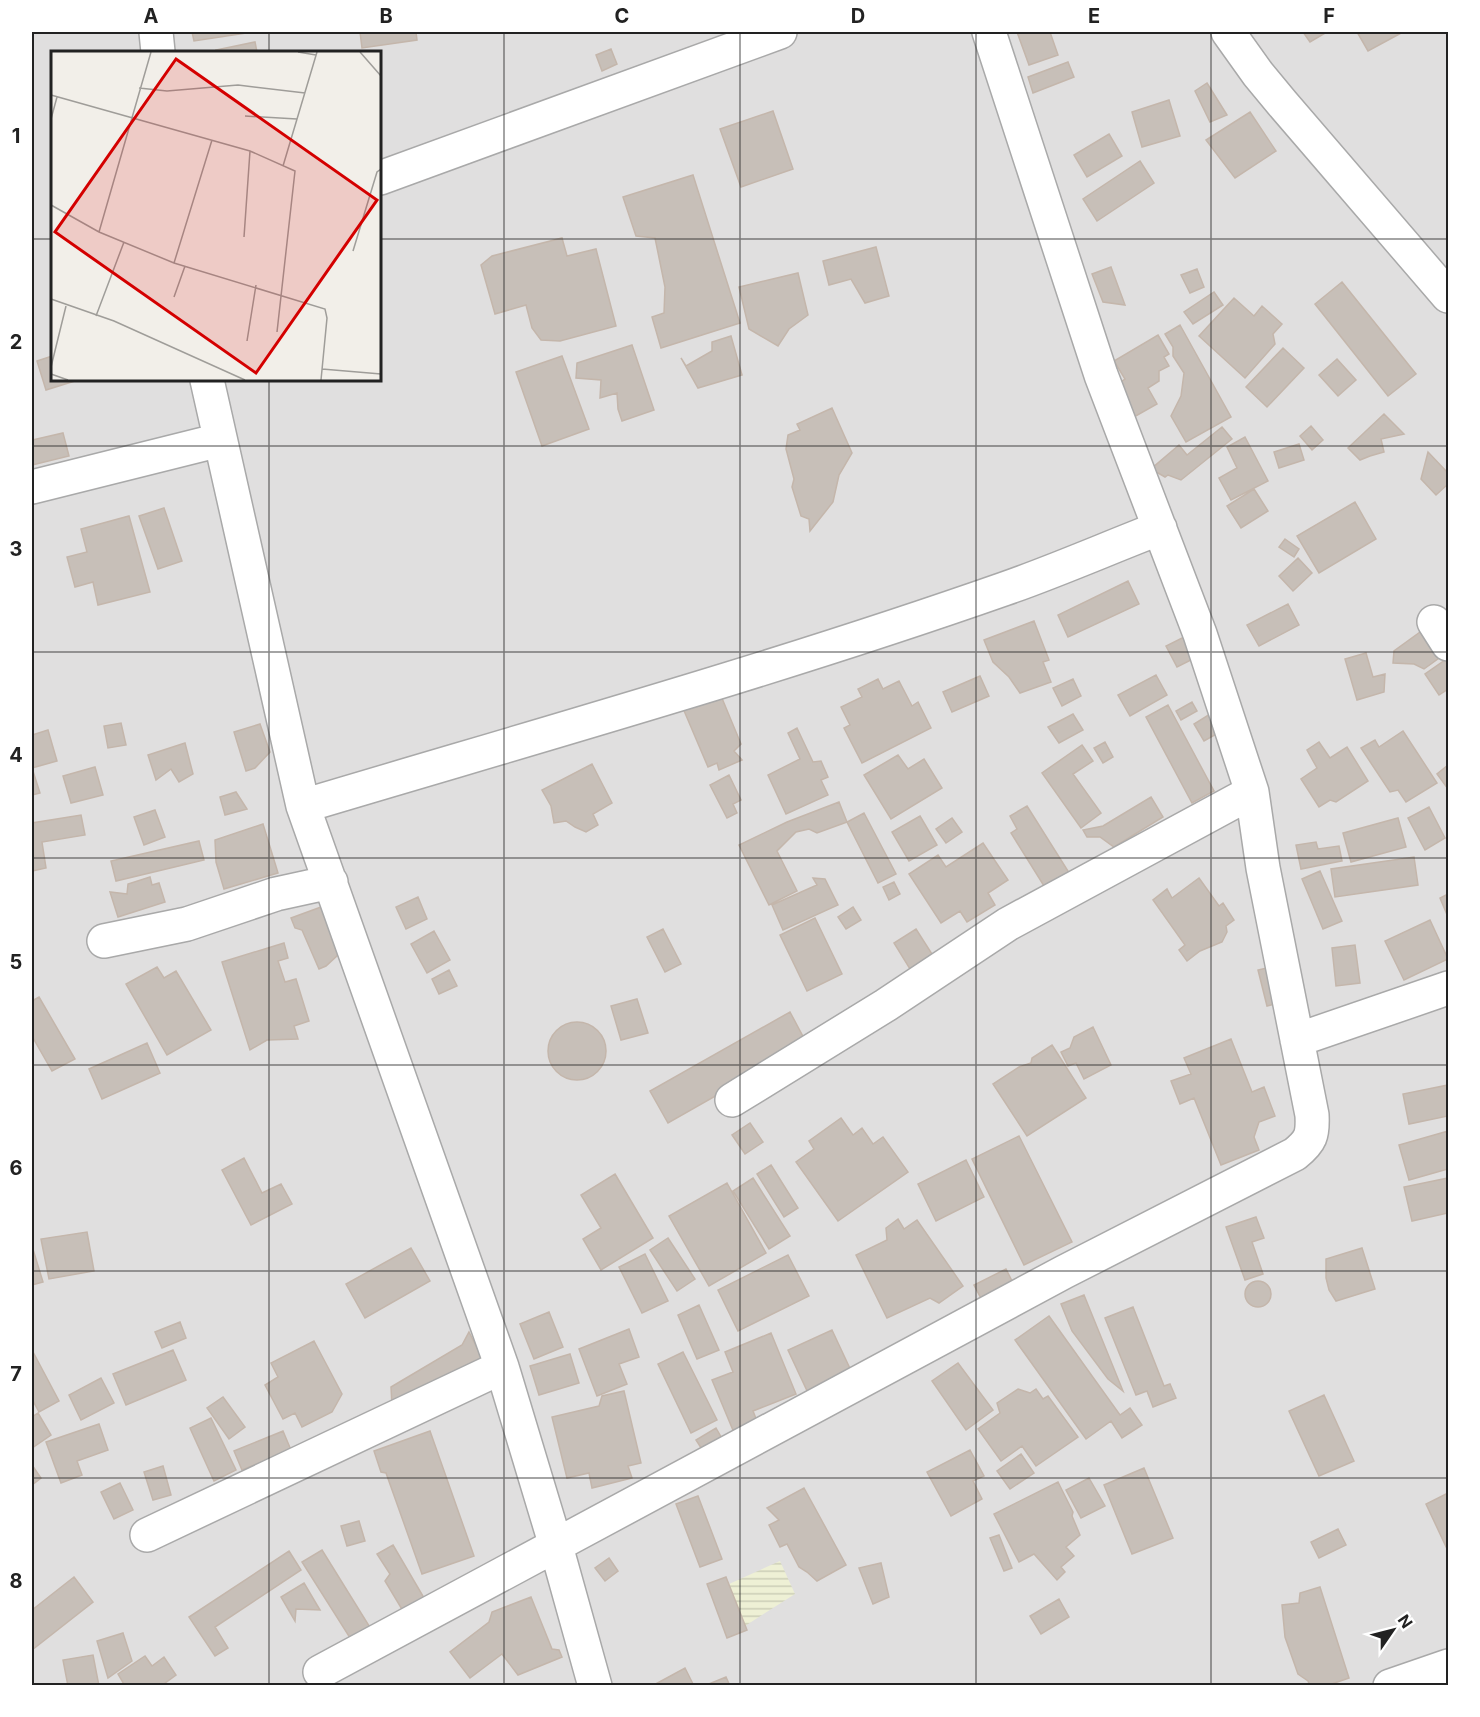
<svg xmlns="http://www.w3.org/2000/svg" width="1480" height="1717" font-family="Inter,sans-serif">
<defs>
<pattern id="farmland-rules" width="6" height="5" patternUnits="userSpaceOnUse" patternTransform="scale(1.5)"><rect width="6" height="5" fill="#eef0d5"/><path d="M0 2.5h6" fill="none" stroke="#ccceb7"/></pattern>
</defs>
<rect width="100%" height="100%" fill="#f2efe9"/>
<path fill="#e0dfdf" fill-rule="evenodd" d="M32,32H1448V1685H32ZM52,52H380V380H52Z"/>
<path fill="url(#farmland-rules)" d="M780,1561L795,1594L745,1626L729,1584Z"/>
<path fill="#c7bfb8" stroke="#c4b6ab" stroke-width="1.5" d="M192,32H253L194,41Z
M360,32H416L417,40L362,48Z
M1017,32H1050L1058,55L1029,65Z
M1303,32H1327L1310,42Z
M1357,32H1403L1368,51Z
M255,42L257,52H217L216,50Z
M611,49L617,64L602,71L596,55Z
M1068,62L1074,77L1033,93L1028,77Z
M1207,83L1227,115L1210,122L1195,91Z
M1169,100L1180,136L1142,147L1132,112Z
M773,111L793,169L741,187L720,129Z
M1250,112L1276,151L1235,178L1206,140Z
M1109,134L1122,156L1087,177L1074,155Z
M1140,161L1154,183L1097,221L1083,199Z
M693,175L740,323L661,348L652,317L664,313L665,287L655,238L636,236L623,197Z
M562,238L567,256L596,249L616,326L560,341L541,340L532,328L526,305L495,314L481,265L492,256Z
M876,247L889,296L865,303L851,279L829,285L823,261Z
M1111,267L1125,305L1103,302L1092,274Z
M1197,269L1204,287L1190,293L1181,275Z
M798,273L808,315L789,329L778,346L749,329L739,287Z
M1342,282L1416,374L1388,396L1315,304Z
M1214,292L1223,305L1193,324L1184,312Z
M1234,298L1254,316L1262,306L1282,324L1273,334L1275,344L1245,378L1199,336Z
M1180,325L1231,417L1186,442L1171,416L1181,396L1184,373L1173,356V347L1165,334Z
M1158,335L1169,354L1164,357L1169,366L1159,371V381L1148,388L1157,404L1134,417L1115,386L1125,379L1114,361Z
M731,336L742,375L698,388L681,358L686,366L712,351V342Z
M632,345L654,410L622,421L618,409L617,393L600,398L601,380L576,378L577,363Z
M1283,348L1304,368L1267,407L1246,387Z
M52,356V380H78L46,390L37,361Z
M562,356L589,429L542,446L516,372Z
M1337,359L1356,380L1338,396L1319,375Z
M832,408L852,453L839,475L833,502L810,531L809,519L801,516L792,487L794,479L786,449L788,435L800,430L797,424Z
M1384,414L1404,434L1381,439L1384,452L1370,456L1360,460L1348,448Z
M1311,426L1323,440L1312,450L1300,436Z
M1222,427L1232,439L1181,480L1168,475L1165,477L1151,469L1179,445L1187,455Z
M63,433L69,456L32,465V440Z
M1245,437L1268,481L1231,500L1219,478L1237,468L1227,447Z
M1299,444L1304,460L1279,468L1274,452Z
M1428,452L1448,473V484L1436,495L1421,479Z
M1254,489L1268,511L1241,528L1227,506Z
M1355,502L1376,539L1319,573L1297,536Z
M164,508L182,561L158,569L139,516Z
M129,516L150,592L98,605L93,582L75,587L67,557L87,552L81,529Z
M1285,539L1299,549L1294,557L1279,547Z
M1298,558L1312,573L1293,591L1279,576Z
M1128,581L1139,604L1068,637L1058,615Z
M1288,604L1299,625L1259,646L1247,625Z
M1034,621L1049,660L1043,662L1051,682L1020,693L1009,677L993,662L984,640Z
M1427,627L1446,653L1424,669L1414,664L1393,663L1394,651Z
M1190,634L1201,655L1177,667L1166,646Z
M1366,653L1373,677L1385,674L1384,692L1357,700L1345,659Z
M1448,658V689L1439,695L1425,674Z
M1156,675L1167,695L1130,716L1118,695Z
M980,676L989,696L952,712L943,692Z
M878,679L883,689L899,681L912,706L918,702L931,728L862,763L844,728L850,725L841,707L862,697L858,689Z
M1073,679L1081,696L1062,706L1053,688Z
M719,691L741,744L734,751L742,760L719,770L717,763L708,767L682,706Z
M1192,702L1197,711L1181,720L1176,711Z
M1168,705L1214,791L1192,803L1146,717Z
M1073,714L1083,730L1059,743L1048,727Z
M1210,714L1220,732L1204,741L1194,724Z
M121,723L126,745L108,748L104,726Z
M260,724L270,752L255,768L246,771L234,732Z
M797,728L813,762L821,761L828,777L821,780L828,795L786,814L768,775L800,759L788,733Z
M48,730L57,761L32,768L40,793L32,795V735Z
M1403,731L1437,783L1406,802L1398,790L1390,792L1361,748L1375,740L1379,747Z
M1105,742L1113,757L1103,763L1094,748Z
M1319,742L1330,758L1347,747L1368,781L1336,802L1330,800L1319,807L1301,779L1317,768L1307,750Z
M185,743L193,774L179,782L171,769L156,780L148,755Z
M1082,745L1093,761L1073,774L1101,813L1081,828L1042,773Z
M898,755L908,769L924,759L942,788L891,819L864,775Z
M592,764L612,803L593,814L598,825L586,832L575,827L566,821L554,823L551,806L542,790Z
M1448,765V789L1437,774Z
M95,767L103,795L71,803L63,776Z
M729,775L741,800L733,804L737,813L727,818L710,785Z
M236,792L247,809L225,815L220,797Z
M1151,797L1163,817L1114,847L1100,837H1087L1083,830L1103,826Z
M839,802L847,822L817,833L809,829L796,832L777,851L797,891L769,905L739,845L787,822Z
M1027,806L1073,879L1049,894L1011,833L1017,829L1010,816Z
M1429,807L1445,838L1425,850L1408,818Z
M155,810L165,837L144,845L134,817Z
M864,813L896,874L878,883L847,822Z
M81,815L85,835L42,842L46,868L32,871V823Z
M920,816L937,845L909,861L892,832Z
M952,818L962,832L946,843L936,829Z
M1398,818L1406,847L1351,862L1343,833Z
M263,824L278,873L224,889L216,862L215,840Z
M199,841L204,860L116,881L111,861Z
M1316,842L1318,849L1339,846L1342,861L1301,869L1296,845Z
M983,843L1008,880L988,893L995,905L967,922L960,911L941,923L909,874L938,855L946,867Z
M1414,857L1418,885L1335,897L1331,869Z
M1320,871L1342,921L1323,929L1302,879Z
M150,877L152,885L159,883L165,902L118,917L110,892L127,894L128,884Z
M813,878L825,879L838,905L783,930L772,905L817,885Z
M1199,878L1219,906L1223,903L1234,920L1226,926L1227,932L1222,942L1200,951L1187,961L1179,950L1185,945L1153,900L1167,889L1172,898Z
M894,882L900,894L889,900L883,887Z
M1448,894V917L1440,898Z
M418,897L427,919L406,929L396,907Z
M321,907L339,954L326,966L319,969L302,930L295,928L291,918Z
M853,907L861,920L846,929L838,917Z
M815,918L842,974L807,991L780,935Z
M1430,920L1448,959L1404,980L1385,941Z
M663,929L681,964L665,972L647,937Z
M916,929L932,954L910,969L894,943Z
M434,931L450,960L427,973L411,944Z
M284,943L288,958L278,961L285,982L296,979L309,1021L294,1026L298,1039L267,1040L250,1050L222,962Z
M1355,945L1360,983L1336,986L1332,948Z
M1275,966L1283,1002L1267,1006L1258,970Z
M157,967L164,978L176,971L211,1030L167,1055L126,984Z
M449,970L457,986L439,994L432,979Z
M39,997L75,1059L52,1071L32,1036V1001Z
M637,999L648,1033L621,1040L611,1006Z
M790,1012L807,1044L668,1123L650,1091Z
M548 1051a29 29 0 1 1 58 0a29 29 0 1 1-58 0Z
M1093,1027L1111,1065L1084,1079L1076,1063L1068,1066L1061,1052L1070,1048L1074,1037Z
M1231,1039L1252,1092L1264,1087L1275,1116L1259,1122L1254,1137L1259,1150L1221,1165L1194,1098L1180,1104L1171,1081L1191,1074L1184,1058Z
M147,1043L160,1073L102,1099L89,1069Z
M1052,1045L1086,1098L1027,1136L993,1084L1019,1067L1031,1063L1032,1058Z
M1448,1085V1116L1409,1124L1403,1094Z
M841,1118L853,1135L862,1128L873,1144L883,1137L908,1172L838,1221L796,1162L814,1149L809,1141Z
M750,1123L763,1142L745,1154L732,1135Z
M1448,1131V1169L1409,1180L1399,1145Z
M1019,1136L1072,1242L1024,1265L972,1159Z
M244,1158L262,1193L281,1184L292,1204L251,1225L222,1170Z
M966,1160L984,1197L936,1221L918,1184Z
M771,1165L798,1208L784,1217L757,1174Z
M615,1174L653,1238L601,1270L583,1239L601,1228L581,1195Z
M753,1178L790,1236L769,1249L733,1191Z
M1448,1178V1213L1412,1221L1404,1187Z
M727,1183L766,1253L709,1286L669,1216Z
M1256,1217L1264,1238L1252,1242L1263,1274L1245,1280L1226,1227Z
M898,1219L904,1229L917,1220L963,1286L939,1303L930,1298L887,1318L856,1255L887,1240L886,1228Z
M87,1232L94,1271L49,1279L41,1239Z
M668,1238L695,1279L677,1291L650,1250Z
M32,1246L43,1282L32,1285Z
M411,1248L430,1281L365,1318L346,1284Z
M1362,1248L1375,1289L1336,1301L1329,1290L1326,1278V1259Z
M645,1254L668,1301L642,1313L619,1267Z
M788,1255L809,1296L738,1331L718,1290Z
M1006,1269L1015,1287L984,1304L974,1285Z
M1245 1294a13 13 0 1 1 26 0a13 13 0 1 1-26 0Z
M1084,1295L1123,1391L1108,1379L1072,1331L1061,1304Z
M699,1305L719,1350L697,1359L678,1315Z
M1133,1307L1164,1386L1170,1384L1176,1398L1153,1407L1147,1391L1136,1395L1105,1318Z
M549,1312L563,1347L534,1359L520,1324Z
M1049,1316L1120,1415L1130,1408L1142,1425L1122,1438L1111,1421L1086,1439L1015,1340Z
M180,1322L186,1338L162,1348L155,1332Z
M629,1329L639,1357L619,1364L627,1384L597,1396L579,1349Z
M832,1330L853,1375L809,1395L788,1350Z
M469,1332L484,1362L392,1406L391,1387L462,1345Z
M771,1333L796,1394L753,1411L759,1426L735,1435L712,1380L733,1372L725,1352Z
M314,1341L342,1394L332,1412L302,1427L295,1413L283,1419L265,1385L278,1377L271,1363Z
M32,1350L59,1401L39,1412L32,1399Z
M173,1350L186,1380L126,1405L113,1374Z
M683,1352L717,1420L691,1433L658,1364Z
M570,1354L579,1383L539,1395L530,1366Z
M958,1363L993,1410L966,1430L932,1381Z
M101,1378L114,1403L81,1420L69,1395Z
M1018,1389L1030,1393L1036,1389L1043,1399L1048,1396L1078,1437L1036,1466L1022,1446L1001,1461L978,1429L1000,1413L997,1403Z
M624,1391L641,1463L628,1466L632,1478L592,1488L589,1473L567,1478L552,1417L599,1406L602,1396Z
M1324,1395L1354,1461L1319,1476L1289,1411Z
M223,1397L245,1427L229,1439L207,1408Z
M38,1413L51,1435L32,1448V1417Z
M211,1418L236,1470L214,1481L190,1428Z
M99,1424L108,1450L77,1461L82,1475L61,1483L46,1442Z
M716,1428L724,1442L705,1454L696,1440Z
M283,1431L291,1450L242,1470L234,1451Z
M430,1431L474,1556L422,1574L386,1473L381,1472L374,1451Z
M970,1450L984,1476L973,1481L982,1499L951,1516L927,1472Z
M1021,1454L1034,1473L1010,1489L997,1471Z
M32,1465L41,1478L32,1485Z
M163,1466L171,1495L153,1500L144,1472Z
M1144,1468L1173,1538L1132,1554L1104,1485Z
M1089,1478L1105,1506L1081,1518L1066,1490Z
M1058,1482L1073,1512L1072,1516L1080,1535L1066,1547L1074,1556L1061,1567L1065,1572L1057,1580L1034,1554L1019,1562L994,1514Z
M120,1483L133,1510L114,1519L101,1492Z
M804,1488L846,1565L817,1581L807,1572L799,1567L787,1544L780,1547L769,1525L779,1520L767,1508Z
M1448,1493V1551L1426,1504Z
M698,1496L722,1559L700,1567L676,1504Z
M359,1521L365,1541L347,1546L341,1526Z
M1338,1529L1346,1545L1319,1558L1311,1542Z
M999,1535L1012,1568L1004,1571L990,1538Z
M393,1545L427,1603L406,1616L385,1581L390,1574L377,1554Z
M322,1550L371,1629L352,1641L302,1562Z
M289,1551L301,1570L215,1627L228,1648L215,1656L189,1617Z
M609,1558L618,1571L605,1581L595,1568Z
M881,1563L889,1597L873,1604L859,1568Z
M74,1577L93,1602L32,1650V1610Z
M726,1577L747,1630L727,1638L707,1584Z
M304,1583L320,1610L296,1609L295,1621L281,1597Z
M1320,1587L1349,1678L1326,1686H1310L1308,1681L1298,1674L1285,1637L1282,1605L1299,1603L1300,1593Z
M531,1597L552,1649L559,1650L562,1657L518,1675L502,1654L470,1678L450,1652L489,1622L492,1612Z
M1059,1599L1069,1617L1041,1634L1030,1616Z
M123,1633L132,1661L108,1678L97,1641Z
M93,1655L99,1686H68L63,1660Z
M145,1656L152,1666L164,1657L176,1675L161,1686H125L118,1674Z
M685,1668L694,1686H652Z
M726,1677L730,1686H704Z"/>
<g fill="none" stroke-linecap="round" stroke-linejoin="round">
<g stroke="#a9a9a9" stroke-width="36">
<path id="minor" d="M156,32L158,52
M1228,32L1258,74L1282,103L1448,296
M380,178L780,32
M207,380L303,806L502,1367L556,1546L595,1686
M32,487L220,440
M1434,622L1448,644
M303,806C537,736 773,670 1004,589C1056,571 1108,548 1160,528
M104,941L187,924L276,894L331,882
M1297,1040L1448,988
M732,1100L886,1005L1008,924L1252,792
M147,1535L502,1367
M320,1672L1064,1272L1295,1154C1311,1141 1313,1135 1312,1115L1263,868L1252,792L1200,634L1101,375L989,32
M1390,1686L1448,1666"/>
</g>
<use href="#minor" stroke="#fff" stroke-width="33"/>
</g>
<path fill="none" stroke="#222" stroke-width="1.5" stroke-opacity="0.55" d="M269,32V52M504,32V1686M740,32V1686M976,32V1686M1211,32V1686M32,239H52M380,239H1448M269,380V1686M32,446H1448M32,652H1448M32,858H1448M32,1065H1448M32,1271H1448M32,1478H1448"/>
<g transform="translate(51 51)">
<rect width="330" height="330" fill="#f2efe9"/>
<path fill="none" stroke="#9f9d99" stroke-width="1.5" d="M247,1L265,4M309,1L330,25M88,37L116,40L187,34L254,42M0,44L199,100L244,120L226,281M194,65L246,68M0,68L6,46M232,115L266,1M0,154L48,181L123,212L274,258L276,267L270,329M48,181L100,1M193,186L199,100M302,200L326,121L330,118M123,212L161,89M123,246L134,215M0,248L63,270L194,329M45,265L73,191M196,290L205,234M0,316L15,255M271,318L330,323M0,323L17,329"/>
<path fill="#d40000" fill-opacity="0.15" stroke="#d40000" stroke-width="3" d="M125,8L326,149L205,322L4,181Z"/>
<rect width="330" height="330" fill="none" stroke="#222" stroke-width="3"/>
</g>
<rect width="1480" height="1717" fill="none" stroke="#ffffff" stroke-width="66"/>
<g transform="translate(1393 1630) rotate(55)" stroke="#ffffff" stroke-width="4.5" paint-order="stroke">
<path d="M0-4.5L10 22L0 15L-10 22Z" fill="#222222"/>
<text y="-9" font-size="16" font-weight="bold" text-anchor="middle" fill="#222222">N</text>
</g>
<rect x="33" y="33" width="1414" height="1651" fill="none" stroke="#222" stroke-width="2"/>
<g font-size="20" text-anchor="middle" font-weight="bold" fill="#222">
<text x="151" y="23">A</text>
<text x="386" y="23">B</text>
<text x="622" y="23">C</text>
<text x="858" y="23">D</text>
<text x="1094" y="23">E</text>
<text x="1329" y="23">F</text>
<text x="16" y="143">1</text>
<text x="16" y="349">2</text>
<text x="16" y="556">3</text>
<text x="16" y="762">4</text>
<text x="16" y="969">5</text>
<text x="16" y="1175">6</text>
<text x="16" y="1381">7</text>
<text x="16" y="1588">8</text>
</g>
</svg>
